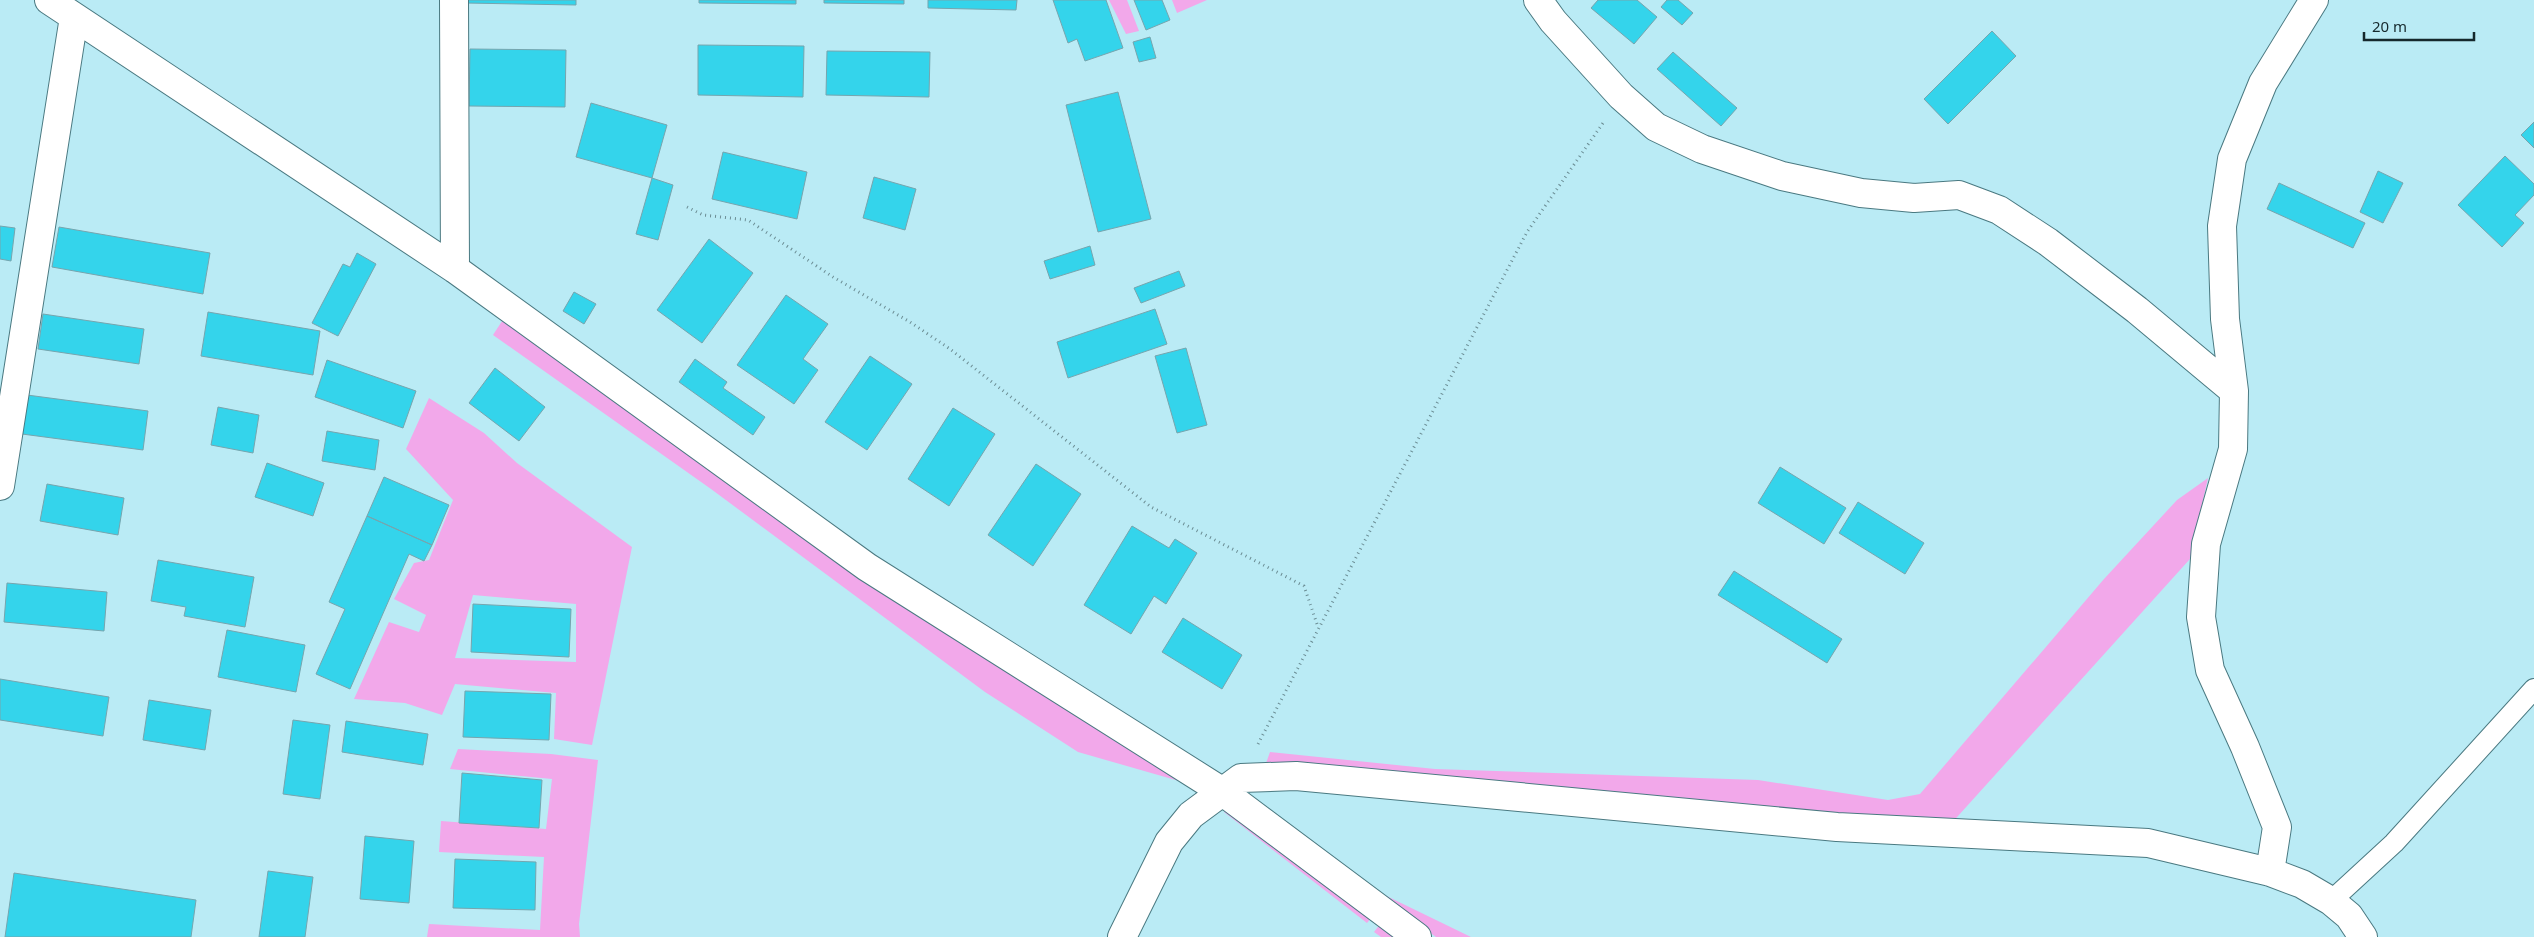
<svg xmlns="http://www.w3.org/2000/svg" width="2534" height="937" font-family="'Noto Sans',sans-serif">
<rect width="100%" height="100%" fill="#baebf5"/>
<path fill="#f2a8ea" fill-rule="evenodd" d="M1109,0H1127L1139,31L1126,34Z
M1172,0H1207L1177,13Z
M504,318L1193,785L1078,752L985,692L711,489L493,335Z
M429,398L484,433L517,463L632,547L592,745L554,739L556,693L455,684L442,715L405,703L354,699L389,622L419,632L426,615L394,599L414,563L429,560L453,500L406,449ZM473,595L576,604V662L455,658Z
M2208,478L2199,518V549L1949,826L1264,769L1270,752L1435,769L1758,780L1888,800L1920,794L2104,579L2177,500Z
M458,749L551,754L598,760L579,924L580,937H427L429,924L540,930L544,857L439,852L441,821L546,829L552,779L450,769Z
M1234,808L1375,913L1367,923L1224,812Z
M1366,886L1471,937H1436Z
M1384,919L1408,937H1381L1374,932Z"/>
<path fill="#34d4eb" stroke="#76a5ae" d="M464,0H576V5L464,3Z
M699,0H796V4L699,3Z
M824,0H904V4L824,3Z
M928,0H1017L1016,10L928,8Z
M1053,0H1106L1123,48L1085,61L1077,39L1068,43Z
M1134,0H1162L1170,20L1146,30Z
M1598,0H1637L1657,17L1634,44L1591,8Z
M1667,0H1678L1693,13L1682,25L1661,7Z
M1992,31L2016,56L1948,124L1924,99Z
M1150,37L1156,58L1139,62L1133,42Z
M698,45L804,46L803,97L698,95Z
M470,49L566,50L565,107L469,106Z
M827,51L930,52L929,97L826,95Z
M1673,52L1737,108L1721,126L1657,69Z
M1118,92L1151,219L1098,232L1066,105Z
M591,103L667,125L652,178L576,157Z
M2534,122V148L2521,135Z
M723,152L807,172L797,219L712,199Z
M2505,156L2534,184V195L2515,215L2524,223L2502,247L2458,205Z
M2378,171L2403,183L2383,223L2360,212Z
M874,177L916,189L905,230L863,218Z
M652,178L673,185L658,240L636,234Z
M2279,183L2365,223L2353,248L2267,209Z
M0,226L15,228L11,261L0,259Z
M59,227L210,253L203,294L52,267Z
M709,239L753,273L702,343L657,310Z
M1090,246L1095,265L1050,279L1044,261Z
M357,253L376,264L338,336L312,323L343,264L350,267Z
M1179,271L1185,286L1141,303L1134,288Z
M574,292L596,304L584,324L563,311Z
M786,295L828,324L803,359L818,370L794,404L737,365Z
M1155,309L1167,344L1068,378L1057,342Z
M208,312L320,331L313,375L201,356Z
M43,314L144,329L139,364L38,349Z
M1186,348L1207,425L1177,433L1155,356Z
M870,356L912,384L867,450L825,422Z
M695,359L727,382L723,388L765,417L753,435L679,382Z
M327,360L416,391L403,428L315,397Z
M495,368L545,407L519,441L469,403Z
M27,395L148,411L143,450L22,434Z
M218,407L259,415L253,453L211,445Z
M953,408L995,434L949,506L908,479Z
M327,431L379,440L375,470L322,461Z
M267,463L324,483L313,516L255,497Z
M1036,464L1081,494L1033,566L988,535Z
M1780,467L1846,508L1824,544L1758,503Z
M384,477L449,505L432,545L367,516Z
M47,484L124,498L118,535L40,521Z
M1858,502L1924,543L1905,574L1839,533Z
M367,516L432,545L424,561L409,554L350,689L316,674L345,609L329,602Z
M1132,526L1169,548L1175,539L1197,553L1166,604L1154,596L1131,634L1084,605Z
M158,560L254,577L245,627L184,616L186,607L151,601Z
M1734,571L1842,639L1827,663L1718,595Z
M7,583L107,592L104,631L4,622Z
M473,604L571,609L569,657L471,652Z
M1183,618L1242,655L1222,689L1162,652Z
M227,630L305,645L296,692L218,677Z
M0,679L109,697L103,736L0,720Z
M465,691L551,694L549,740L463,737Z
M149,700L211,710L205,750L143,740Z
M293,720L330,725L320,799L283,794Z
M346,721L428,734L423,765L342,752Z
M462,773L542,780L539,828L459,823Z
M365,836L414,841L409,903L360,899Z
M455,859L536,862L535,910L453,908Z
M268,871L313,877L305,937H259Z
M14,873L196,900L191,937H5Z"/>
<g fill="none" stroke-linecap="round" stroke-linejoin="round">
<g stroke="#4a7981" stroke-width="22">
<path id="service" d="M2331,901L2394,843L2534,689"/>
</g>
<g stroke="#4a7981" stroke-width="30">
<path id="minor" d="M49,0L455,269L867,567L1223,792L1417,937
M454,0L455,269
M1538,0L1553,21L1621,96L1656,127L1702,149L1782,176L1861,193L1914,198L1959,195L1999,210L2048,242L2137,310L2234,391
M0,486L74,17
M2270,872L2277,827L2245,747L2210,670L2201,617L2206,544L2233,449L2234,391L2225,319L2222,226L2232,159L2263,83L2314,0
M1122,937L1169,842L1191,815L1241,778L1296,776L1837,827L2148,843L2270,872L2302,884L2331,901L2349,916L2363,937"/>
</g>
<path stroke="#6b8d94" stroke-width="3" stroke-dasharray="1 4" stroke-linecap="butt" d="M687,207L703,215L748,220L833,277L910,322L950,349L1151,507L1304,586L1318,627
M1258,744L1527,232L1603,123"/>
<use href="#service" stroke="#fff" stroke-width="20"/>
<use href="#minor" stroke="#fff" stroke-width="28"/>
</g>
<path d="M2364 32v8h110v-8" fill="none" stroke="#15282c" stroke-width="2.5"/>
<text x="2372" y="32" font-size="15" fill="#15282c" stroke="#baebf5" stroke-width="4" paint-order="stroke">20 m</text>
</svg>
